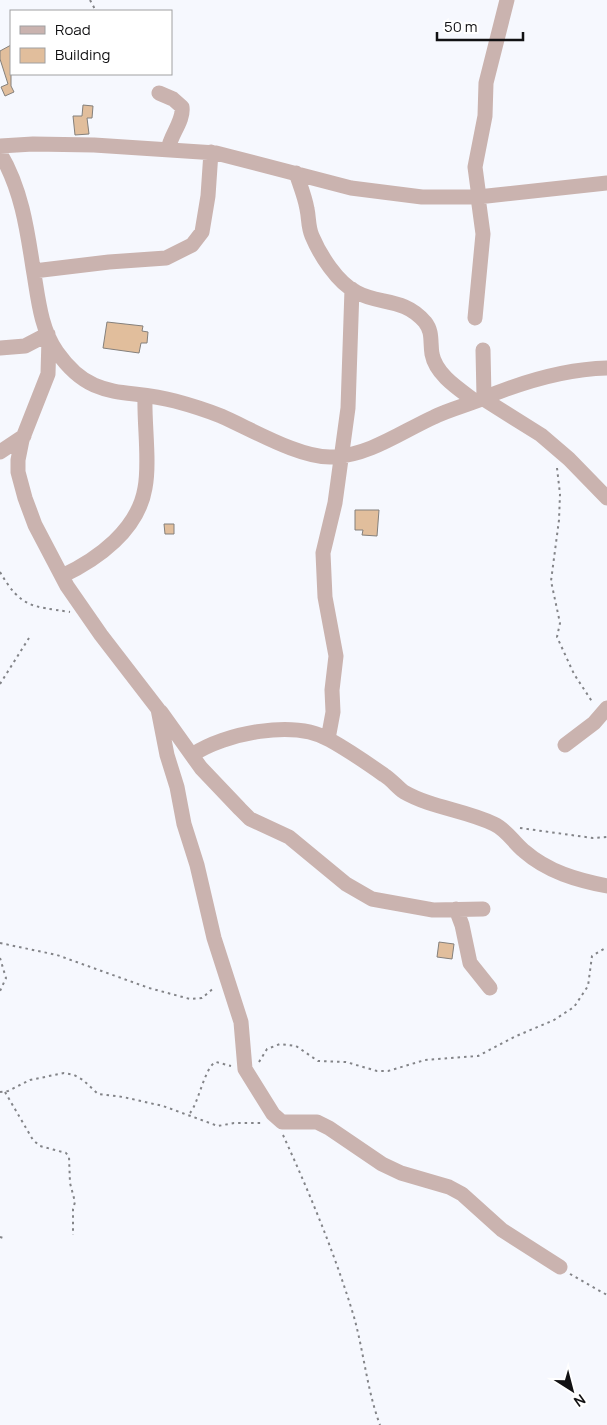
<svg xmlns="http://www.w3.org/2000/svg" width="607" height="1425" font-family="Manrope,sans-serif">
<rect width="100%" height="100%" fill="#f6f8fe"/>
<path fill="#e1be9c" stroke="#84807c" d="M11,45V86L14,92L5,96L1,87L8,84L0,59V51Z
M83,105L93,106L92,118H87L89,134L75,135L73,116H82Z
M107,322L143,326L142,331L148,332L147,343H141L139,353L103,348Z
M355,510H379L377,536L362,535L363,530H355Z
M164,524H174V534H165Z
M439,942L454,944L452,959L437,957Z"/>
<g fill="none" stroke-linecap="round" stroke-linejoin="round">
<path stroke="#838488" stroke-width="2" stroke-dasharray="2.5 4" stroke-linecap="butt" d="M90,0L96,11
M557,468L560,494L559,520L551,581L560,623L557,637L574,674L593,703
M0,572C21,608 31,606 70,612
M0,684L29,638
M520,828L593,838L607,837
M0,943L57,955L149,988L190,999L202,998L215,987
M0,958L6,978L0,991
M259,1062L267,1049L280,1044L296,1046L318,1061L346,1062L377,1071H388L425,1060L478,1056L514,1037L554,1020L574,1007L588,986L592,956L607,947
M0,1092L8,1091L30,1080L64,1073L74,1075L83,1080L98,1094L123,1097L163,1106L218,1126L234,1123H263
M5,1092L33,1140L40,1146L66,1153L69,1157L70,1183L75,1202L73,1209V1235
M190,1113C199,1102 205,1066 216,1062L231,1066
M283,1135C310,1194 335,1254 354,1317C364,1353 367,1390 380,1425
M0,1237L3,1238
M570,1274L607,1295"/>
<path stroke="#cab3af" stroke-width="15" d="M159,93L173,99L182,107C184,121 170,135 168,150
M0,146L33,144L94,145L216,153L351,188L422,197H478L607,183
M0,153C21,188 27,228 33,268C38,296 40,328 57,352C93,403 124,387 175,401C190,405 206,410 221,416C251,429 301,459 333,457C370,455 401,432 434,417C448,410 464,406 479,400C519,383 563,369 607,368
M296,173C300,185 305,197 307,209C309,218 308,227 312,236C320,255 337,282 356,292C379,305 404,297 425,322C433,332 430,342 432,354C436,375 459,389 475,401
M479,197L475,167L485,116L486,83L507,0
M34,271L109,262L166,258L192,245L202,232L208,196L211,152
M475,318L483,234L478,197
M49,338L48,374L22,440L18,460V472L25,498L35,525L67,586L101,635L158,709L167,755L177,787L184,824L197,865L214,938L241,1022L245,1069L273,1114L282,1122H317L329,1128L382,1164L401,1173L449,1187L462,1194L502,1230L560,1267
M0,348L25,346L48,334
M483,350L484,397
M482,398L541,435L569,459L607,498
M0,452L24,436
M62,576C98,559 138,530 145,488C150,462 144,424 145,396
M161,712L201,768L240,809L250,819L289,837L346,884L372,899L433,910L483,909
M328,739L333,712L332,690L336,656L325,597L323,553L335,503L348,408L352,289
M565,745L594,723L607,708
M192,755C225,733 294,719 330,740C348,750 367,763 384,775C392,780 397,787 404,792C432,808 465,810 494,824C507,830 513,842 524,851C548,872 577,880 607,886
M456,909L462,925L470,963L490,988"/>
</g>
<rect x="10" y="10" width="162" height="65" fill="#ffffff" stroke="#a0a0a1"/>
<rect x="20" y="26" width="25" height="8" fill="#cab3af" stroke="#a0a0a1"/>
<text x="55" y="35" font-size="15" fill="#111113">Road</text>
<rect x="20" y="48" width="25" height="15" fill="#e1be9c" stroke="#a0a0a1"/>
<text x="55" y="60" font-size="15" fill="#111113">Building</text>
<g transform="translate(572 1390) rotate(144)" stroke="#ffffff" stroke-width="4" paint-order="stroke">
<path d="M0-4L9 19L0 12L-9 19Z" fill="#111113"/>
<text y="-8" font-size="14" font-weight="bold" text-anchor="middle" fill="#111113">N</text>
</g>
<path d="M437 32v8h86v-8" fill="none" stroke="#111113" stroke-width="2.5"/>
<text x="444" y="32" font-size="15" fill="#111113" stroke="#ffffff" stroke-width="4" paint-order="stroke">50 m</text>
</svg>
